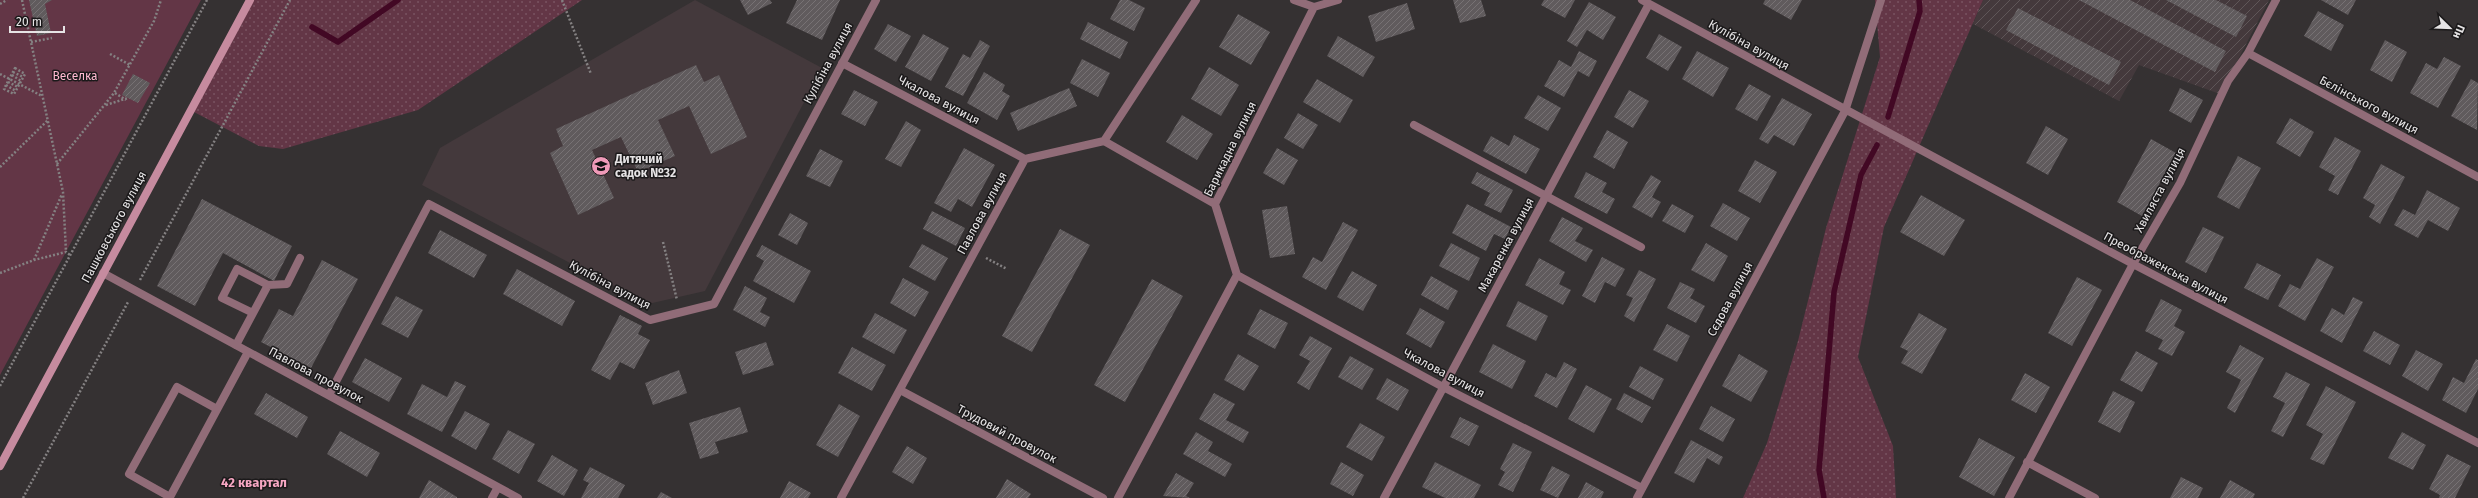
<svg xmlns="http://www.w3.org/2000/svg" width="2478" height="498" font-family="'Fira Sans',sans-serif">
<defs>
<pattern id="industrial-furrows" width="10" height="10" patternUnits="userSpaceOnUse"><rect width="10" height="10" fill="#44393c"/><path d="M-1 1l2-2M0 10L10 0M9 11l2-2" fill="none" stroke="#5f5658"/></pattern>
<pattern id="grass-dots" width="8" height="8" patternUnits="userSpaceOnUse"><rect width="8" height="8" fill="#633646"/><path d="M2 2h.1M6 6h.1" fill="none" stroke="#795361" stroke-width="1.8" stroke-linecap="round"/></pattern>
<pattern id="building-hatch" width="6" height="6" patternUnits="userSpaceOnUse"><rect width="6" height="6" fill="#605b5d"/><path d="M-1 1l2-2M0 6l6-6M5 7l2-2" fill="none" stroke="#777274"/></pattern>
</defs>
<rect width="100%" height="100%" fill="#353132"/>
<path fill="#44393c" d="M695,0L822,68L705,291L648,304L422,185L440,148Z"/>
<path fill="url(#industrial-furrows)" d="M1983,0H2269L2220,94L2139,65L2119,101L1973,24Z"/>
<path fill="url(#grass-dots)" d="M254,0H582L418,110L283,149L259,146L194,112Z
M1875,0H1983L1884,227L1858,357L1893,446L1896,498H1743L1767,443L1798,341L1826,228L1880,57Z"/>
<path fill="#633646" d="M0,0H201L0,375Z"/>
<g fill="none" stroke-linecap="round" stroke-linejoin="round">
<path stroke="#420824" stroke-width="5.5" d="M312,27L338,42L398,0
M1888,117L1920,11L1919,0
M1824,498L1819,470L1834,292L1861,175L1877,145"/>
</g>
<path fill="url(#building-hatch)" d="M29,0H52L45,4L51,33L37,36Z
M740,0H770L772,3L748,15Z
M797,0H840L822,40L786,23Z
M1120,0H1129L1145,8L1134,31L1110,19Z
M1453,0H1481L1486,16L1460,23Z
M1544,0H1575L1565,18L1541,5Z
M1765,0H1802L1791,20L1763,4Z
M2079,0H2130L2226,51L2215,72Z
M2166,0H2216L2247,16L2236,37Z
M2321,0H2356L2348,15Z
M1589,2L1616,17L1603,40L1587,30L1577,47L1567,41Z
M1407,3L1415,29L1376,42L1368,16Z
M2018,8L2121,62L2109,85L2006,30Z
M2318,11L2344,25L2331,51L2304,36Z
M1238,14L1270,32L1251,65L1219,47Z
M1088,22L1128,42L1120,59L1080,39Z
M888,24L911,36L896,62L874,49Z
M923,34L949,48L931,81L905,67Z
M1659,34L1682,47L1668,71L1646,58Z
M1338,36L1375,57L1363,77L1327,56Z
M980,40L990,46L963,96L945,87L963,54L970,58Z
M2385,40L2407,52L2392,82L2370,70Z
M1579,51L1597,61L1589,77L1578,71L1564,97L1544,86L1559,60L1571,67Z
M1697,51L1729,68L1713,97L1682,79Z
M2444,57L2461,66L2438,108L2410,93L2426,63L2437,69Z
M1082,59L1110,73L1098,97L1070,83Z
M696,65L704,82L719,75L747,137L711,154L689,106L658,120L675,156L638,172L621,137L592,150L614,198L578,215L550,153L563,146L556,129Z
M1209,67L1239,85L1221,116L1191,99Z
M984,72L1005,85L1002,91L1010,96L997,120L967,103Z
M133,74L150,83L138,103L122,95Z
M1317,79L1353,100L1340,123L1303,102Z
M2471,79L2478,83L2477,130L2451,116Z
M1749,84L1771,96L1757,121L1735,109Z
M1069,88L1077,106L1018,131L1010,113Z
M2180,88L2203,100L2191,123L2169,111Z
M854,90L878,102L865,126L841,114Z
M1629,90L1649,101L1633,128L1614,117Z
M1538,95L1561,108L1548,131L1524,118Z
M1782,98L1812,114L1794,146L1774,135L1768,144L1759,139Z
M1298,113L1318,125L1303,149L1284,138Z
M1182,115L1213,134L1197,160L1166,142Z
M2290,118L2314,132L2300,157L2276,143Z
M906,121L921,130L901,167L885,159Z
M2046,126L2068,139L2048,175L2026,163Z
M1607,130L1628,142L1614,169L1593,157Z
M1514,135L1540,149L1526,174L1483,151L1491,136L1509,146Z
M2335,137L2361,151L2338,195L2328,190L2335,176L2319,167Z
M2151,139L2176,153L2142,216L2117,202Z
M964,148L995,165L972,207L958,199L951,212L934,203Z
M1277,148L1298,160L1284,185L1263,173Z
M820,149L843,161L830,187L806,176Z
M2238,156L2261,168L2239,209L2217,197Z
M1755,160L1777,172L1760,203L1738,191Z
M2381,164L2405,177L2380,224L2369,217L2375,205L2363,198Z
M1477,172L1513,190L1501,213L1484,205L1490,193L1471,183Z
M1586,172L1607,183L1602,192L1615,199L1607,214L1574,197Z
M1651,175L1661,181L1652,197L1661,202L1652,218L1632,207Z
M2427,190L2460,208L2448,231L2428,220L2418,238L2394,225L2403,209L2415,215Z
M1921,195L1965,220L1944,256L1900,232Z
M202,199L292,246L274,281L223,253L195,306L157,286Z
M1723,203L1750,218L1737,241L1710,226Z
M1467,204L1511,227L1505,239L1494,234L1486,251L1452,233Z
M1672,204L1694,216L1685,233L1662,221Z
M1287,206L1295,254L1270,258L1262,210Z
M932,211L965,228L956,246L923,229Z
M790,213L808,223L797,245L778,235Z
M1562,217L1583,228L1575,241L1593,250L1586,262L1549,241Z
M1343,222L1358,230L1326,290L1302,277L1313,257L1322,262Z
M2203,227L2224,237L2206,273L2185,262Z
M1060,229L1090,245L1032,352L1002,336Z
M440,230L487,255L474,278L428,253Z
M1451,243L1480,258L1469,281L1439,266Z
M1706,243L1728,256L1714,282L1691,270Z
M922,244L948,258L935,281L909,267Z
M762,245L811,271L794,303L753,281L764,261L756,256Z
M1602,257L1625,269L1615,287L1605,282L1595,303L1582,296Z
M1539,258L1565,272L1559,284L1571,290L1563,305L1525,285Z
M2317,258L2334,267L2305,321L2278,306L2290,284L2300,289Z
M322,260L358,279L311,368L261,342L279,309L293,316Z
M2257,263L2281,275L2268,300L2244,288Z
M517,269L575,301L562,326L503,294Z
M1639,270L1656,279L1634,322L1624,316L1633,298L1626,295Z
M1352,271L1377,285L1363,311L1337,297Z
M1431,276L1458,291L1448,310L1421,295Z
M2077,277L2102,290L2072,346L2048,333Z
M903,278L929,292L915,317L890,303Z
M1152,279L1183,296L1125,402L1094,385Z
M1680,282L1695,289L1690,298L1705,306L1696,323L1667,308Z
M745,286L767,298L760,312L770,317L765,327L733,310Z
M396,296L423,310L408,338L381,324Z
M2353,297L2363,302L2342,343L2320,331L2332,308L2344,315Z
M2161,299L2182,310L2174,326L2185,332L2172,356L2158,349L2163,340L2145,331Z
M1518,301L1548,316L1536,341L1506,326Z
M1420,308L1445,322L1431,348L1406,334Z
M1260,309L1288,323L1275,349L1247,334Z
M875,313L907,330L894,354L862,337Z
M1919,313L1947,329L1922,374L1901,363L1908,351L1900,347Z
M620,315L642,326L638,334L650,340L634,369L620,362L610,380L591,370Z
M1667,324L1690,336L1677,362L1653,350Z
M2374,331L2400,345L2390,365L2363,351Z
M1310,336L1332,348L1309,390L1297,383L1310,361L1299,355Z
M766,342L774,365L743,375L735,352Z
M1493,344L1526,361L1512,389L1479,372Z
M2240,345L2264,358L2235,413L2227,408L2241,380L2226,372Z
M852,347L886,365L872,391L838,373Z
M2416,350L2443,364L2428,391L2402,376Z
M2136,351L2158,363L2142,392L2120,380Z
M1238,354L1259,366L1244,391L1224,380Z
M1739,354L1768,371L1751,402L1722,386Z
M1350,356L1374,369L1362,390L1338,377Z
M365,358L402,378L389,402L352,382Z
M2476,359L2478,360V389L2466,413L2442,400L2453,377L2464,383Z
M1564,362L1577,369L1557,408L1534,396L1546,373L1556,378Z
M1640,366L1664,379L1653,400L1629,387Z
M679,370L687,393L653,405L645,383Z
M2286,372L2310,384L2283,437L2271,431L2285,403L2273,397Z
M2025,373L2050,387L2036,413L2011,400Z
M1387,378L1409,390L1398,411L1376,399Z
M455,381L466,386L442,432L407,414L422,384L447,397Z
M1586,385L1612,399L1594,433L1568,419Z
M2326,386L2356,402L2324,465L2310,459L2323,434L2306,425Z
M2113,391L2135,402L2120,433L2098,422Z
M266,393L308,417L297,438L254,414Z
M1214,393L1235,404L1226,420L1249,432L1243,443L1199,419Z
M1624,393L1651,407L1642,423L1616,409Z
M839,404L860,416L838,457L816,445Z
M1711,406L1735,419L1723,442L1699,429Z
M740,407L748,432L715,442L719,453L700,459L689,423Z
M465,411L490,424L476,450L451,436Z
M1460,417L1479,426L1469,446L1450,437Z
M1360,423L1385,437L1372,461L1346,447Z
M508,430L535,444L519,474L492,459Z
M340,431L380,453L367,477L327,454Z
M1196,432L1213,442L1208,451L1232,464L1225,477L1183,454Z
M2402,432L2426,445L2413,470L2388,458Z
M1979,438L2015,457L1994,496L1959,477Z
M1691,440L1723,457L1719,465L1707,458L1694,483L1674,473Z
M1513,443L1532,452L1513,492L1498,485L1505,472L1500,469Z
M907,446L927,458L913,484L892,472Z
M2447,454L2471,466L2455,498H2439L2440,495L2429,489Z
M552,455L578,470L564,496L537,481Z
M1341,462L1364,475L1353,496L1330,484Z
M1435,462L1481,485L1474,498H1445L1422,487Z
M1552,466L1570,475L1558,498L1540,490Z
M590,467L625,485L618,498H581L589,483L583,480Z
M1176,473L1194,483L1186,496L1190,498L1163,496Z
M2181,477L2203,488L2198,498H2170Z
M1007,479L1031,494L1028,498H996Z
M429,480L457,497V498H419Z
M2230,480L2255,494L2253,498H2220Z
M789,481L811,493L808,498H780Z
M1586,482L1604,492L1601,498H1578Z
M661,492L672,498H657Z"/>
<g fill="none" stroke-linecap="round" stroke-linejoin="round">
<path stroke="#848182" stroke-width="2.5" stroke-dasharray="2 2" stroke-linecap="butt" d="M22,0L63,192L66,252
M562,0L591,74
M0,4L7,0
M31,42L52,38
M110,54L130,65
M15,68L25,74L14,94L4,89Z
M13,72L23,77
M0,74L42,96
M12,75L21,81
M8,82L18,87
M6,85L16,91
M115,93L126,100
M106,105L128,98
M57,164L114,93L154,21L161,0
M0,167L48,120
M663,242L677,300
M986,258L1007,269
M34,260L62,194
M0,273L34,260L66,252L70,255
M140,280L290,0
M0,386L207,0
M23,498L128,302"/>
<path stroke="#916c78" stroke-width="8" d="M1414,125L1641,247
M253,313L222,298L237,269L268,285L287,284L300,258
M236,345L268,285
M217,409L177,387L129,474L170,497L248,352"/>
<path stroke="#916c78" stroke-width="8" d="M1294,0L1314,7
M1642,0L2133,264L2478,443
M2248,53L2478,177
M842,63L1025,159
M1104,141L1215,204
M103,273L518,498
M1237,275L1443,387L1642,488
M900,390L1103,498
M329,395L429,204L650,320L714,304L876,0
M2027,462L2095,498
M492,498L498,487
M841,498L1025,159L1104,141L1196,0
M1118,498L1237,275L1215,204L1314,7L1338,0
M1384,498L1649,4
M1637,498L1845,111L1881,0
M2009,498L2133,264L2180,183L2228,81L2248,53L2276,0"/>
<path stroke="#c68b9f" stroke-width="8" d="M0,466L250,0"/>
</g>
<defs>
<g id="school-disc" transform="scale(1)"><circle r="9.5" fill="#ef9ab8" stroke="#1b191a"/><path d="M0-5L7-2L0 1L-7-2ZM-4 1L0 2.5L4 1V4Q0 6-4 4Z" fill="#111"/></g>
</defs>
<g fill-rule="evenodd">
<use href="#school-disc" x="601" y="166"/>
</g>
<g text-anchor="middle" stroke-width="3" stroke-linejoin="round" paint-order="stroke">
<g font-size="12" fill="#e6e4e5" stroke="#1b191a">
<text transform="translate(1749 45) rotate(29)" y="4">Кулібіна вулиця</text>
<text transform="translate(828 63) rotate(-62)" y="4">Кулібіна вулиця</text>
<text transform="translate(939 100) rotate(28)" y="4">Чкалова вулиця</text>
<text transform="translate(2369 105) rotate(28)" y="4">Бєлінського вулиця</text>
<text transform="translate(1230 149) rotate(-64)" y="4">Барикадна вулиця</text>
<text transform="translate(2160 190) rotate(-62)" y="4">Хвиляста вулиця</text>
<text transform="translate(982 213) rotate(-62)" y="4">Павлова вулиця</text>
<text transform="translate(114 227) rotate(-62)" y="4">Пашковського вулиця</text>
<text transform="translate(1506 245) rotate(-62)" y="4">Макаренка вулиця</text>
<text transform="translate(2166 268) rotate(28)" y="4">Преображенська вулиця</text>
<text transform="translate(610 285) rotate(28)" y="4">Кулібіна вулиця</text>
<text transform="translate(1730 299) rotate(-62)" y="4">Сєдова вулиця</text>
<text transform="translate(1444 373) rotate(28)" y="4">Чкалова вулиця</text>
<text transform="translate(316 375) rotate(28)" y="4">Павлова провулок</text>
<text transform="translate(1007 434) rotate(28)" y="4">Трудовий провулок</text>
</g>
<g font-size="12" fill="#ffb9d0" stroke="#1b191a">
<text x="75" y="80">Веселка</text>
</g>
<g font-size="12" font-weight="bold" fill="#e6e4e5" stroke="#1b191a" text-anchor="start">
<text x="615" y="163">Дитячий<tspan x="615" dy="14">садок №32</tspan></text>
</g>
<g font-size="13" font-weight="bold" fill="#f7a7c3" stroke="#1b191a">
<text x="254" y="487">42 квартал</text>
</g>
</g>
<g transform="translate(2450 28) rotate(113)" stroke="#1b191a" stroke-width="3" paint-order="stroke">
<path d="M0-3L7 15L0 10L-7 15Z" fill="#e6e4e5"/>
<text y="-6" font-size="11" font-weight="bold" text-anchor="middle" fill="#e6e4e5">Пн</text>
</g>
<path d="M10 26v6h54v-6" fill="none" stroke="#e6e4e5" stroke-width="2"/>
<text x="16" y="26" font-size="12" fill="#e6e4e5" stroke="#1b191a" stroke-width="3" paint-order="stroke">20 m</text>
</svg>
